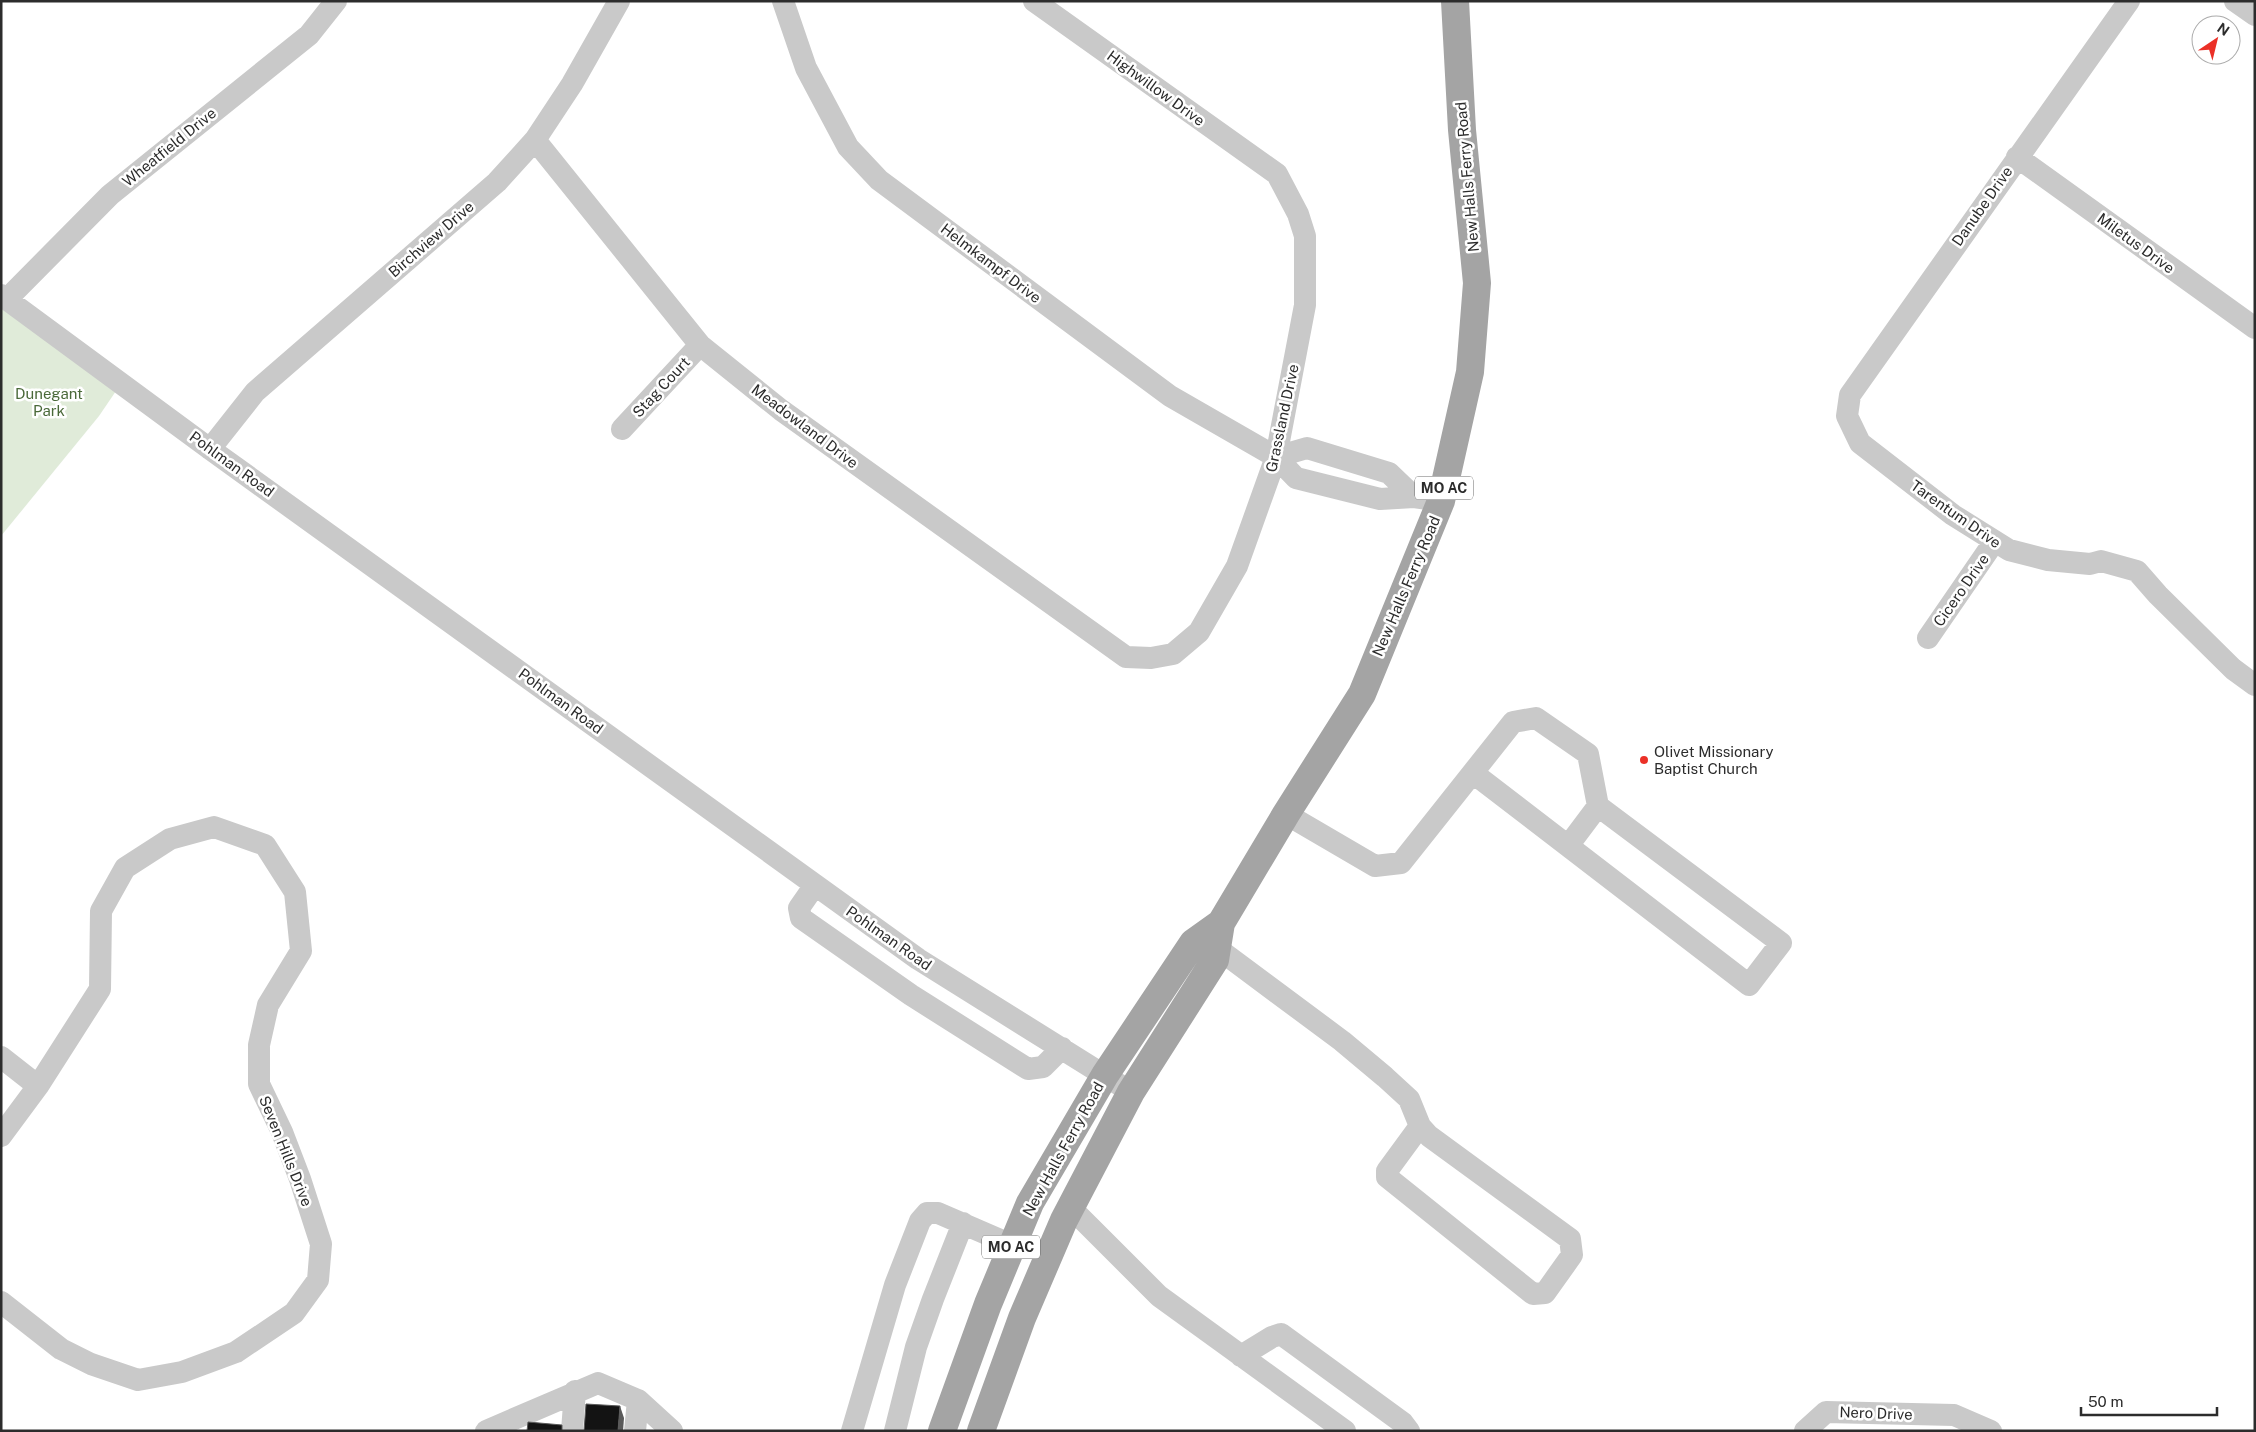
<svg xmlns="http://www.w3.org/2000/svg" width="2256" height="1432" viewBox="0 0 2256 1432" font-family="'Public Sans',sans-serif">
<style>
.green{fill:#e0ebd9}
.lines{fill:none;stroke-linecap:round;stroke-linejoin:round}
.minor{stroke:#c9c9c9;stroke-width:22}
.major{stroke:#a4a4a4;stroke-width:28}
.shaded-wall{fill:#5a5a5a}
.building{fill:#131313;stroke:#5a5a5a}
.poi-dot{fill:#eb3027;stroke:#fff;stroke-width:2}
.labels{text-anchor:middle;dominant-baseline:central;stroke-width:5;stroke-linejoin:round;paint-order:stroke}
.shield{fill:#fff;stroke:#6b6b6b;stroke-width:1}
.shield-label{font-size:14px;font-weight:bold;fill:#2c2c2c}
.street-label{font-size:15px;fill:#2c2c2c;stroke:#fff}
.park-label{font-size:15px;fill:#4a6939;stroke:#fff}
.poi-label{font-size:15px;fill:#2c2c2c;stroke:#fff;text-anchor:start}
</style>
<rect width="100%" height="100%" fill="#fff"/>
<!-- green -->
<path class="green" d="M1 308 116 391 99 416 1 536Z"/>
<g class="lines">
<!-- minor -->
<path class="minor" d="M783 1 806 68 848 147 879 180 1170 396 1276 457 1296 478 1380 499 1414 497 1441 501
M2129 1 1850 395 1847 416 1860 443 1953 515 2009 550 2048 560 2090 564 2101 561 2137 571 2158 595 2233 669 2255 685
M2235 1 2255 15
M535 140 700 345 781 410 1126 657 1151 658 1173 654 1199 632 1237 566 1276 457 1305 305V236L1298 214 1277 174 1034 1
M2017 157 2255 328
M1 295 210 449 918 959 1131 1092
M7 299 110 195 309 35 336 1
M622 429 700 345
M210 449 255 392 497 182 535 140 572 84 619 1
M1276 457 1307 448 1389 473 1414 497
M1928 638 1994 542
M1286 814 1375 866 1401 863 1513 722 1536 718 1588 754 1598 806 1781 943 1749 985 1473 773
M1568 846 1598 806
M815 885 799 908 801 918 911 995 1028 1069 1043 1067 1062 1048
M1217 948 1342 1041 1385 1077 1409 1099 1420 1126 1429 1136 1570 1239 1572 1255 1545 1293 1533 1294 1387 1177V1171L1420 1126
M1 1057 38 1086
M1 1136 38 1086 100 989 101 911 125 868 170 839 214 827 265 845 295 892 301 951 268 1005 259 1045V1084L282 1132 300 1179 321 1244 318 1280 294 1313 236 1352 182 1372 138 1380 91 1364 61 1349 1 1302
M1070 1207 1159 1296 1345 1431
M1241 1356 1272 1337 1281 1334 1403 1423 1409 1431
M486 1431 598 1383 638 1400 672 1431
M572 1431 575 1391
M635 1431 638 1400
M852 1431 895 1285 920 1221 927 1213H938L1012 1245
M895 1431 916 1347 933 1299 963 1223
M1805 1431 1826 1412 1954 1415 1991 1431"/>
<!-- major -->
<path class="major" d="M942 1431 988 1304 1030 1203 1105 1075 1193 943 1221 923
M981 1431 1022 1318 1064 1220 1131 1092 1215 960 1221 923 1286 814 1362 694 1441 501 1470 372 1477 283 1462 130 1455 1"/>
</g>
<!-- shaded-wall -->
<path class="shaded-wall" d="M620 1406 624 1418 623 1431H618Z"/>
<!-- building -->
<path class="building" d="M586 1404 620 1406 618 1431H584Z
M528 1422 562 1425V1431H527Z"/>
<!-- markers -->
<circle class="poi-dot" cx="1644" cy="760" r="5"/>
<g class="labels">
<!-- shield labels -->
<g class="shield">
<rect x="1415" y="476.5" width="58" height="23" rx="4"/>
<rect x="982" y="1235.5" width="58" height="23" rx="4"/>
</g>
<g class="shield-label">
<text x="1444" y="488">MO AC</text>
<text x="1011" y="1247">MO AC</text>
</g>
<!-- street labels -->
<g class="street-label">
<text transform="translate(1156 88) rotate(36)">Highwillow Drive</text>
<text transform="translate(169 147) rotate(-39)">Wheatfield Drive</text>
<text transform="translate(1467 177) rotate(-95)">New Halls Ferry Road</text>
<text transform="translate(1982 206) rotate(-55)">Danube Drive</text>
<text transform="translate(431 239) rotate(-41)">Birchview Drive</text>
<text transform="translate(2136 243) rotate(36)">Miletus Drive</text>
<text transform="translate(991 263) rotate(37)">Helmkampf Drive</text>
<text transform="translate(661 387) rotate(-47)">Stag Court</text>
<text transform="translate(1282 418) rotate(-78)">Grassland Drive</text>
<text transform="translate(805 426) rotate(37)">Meadowland Drive</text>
<text transform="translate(232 464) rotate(36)">Pohlman Road</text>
<text transform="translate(1956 514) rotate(35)">Tarentum Drive</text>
<text transform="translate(1406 586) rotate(-67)">New Halls Ferry Road</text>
<text transform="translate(1961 590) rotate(-55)">Cicero Drive</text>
<text transform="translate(561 701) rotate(36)">Pohlman Road</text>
<text transform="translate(889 938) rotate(35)">Pohlman Road</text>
<text transform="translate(1063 1149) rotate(-61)">New Halls Ferry Road</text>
<text transform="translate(286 1151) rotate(68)">Seven Hills Drive</text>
<text transform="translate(1876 1413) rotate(2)">Nero Drive</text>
</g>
<!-- park labels -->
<g class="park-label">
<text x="49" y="393">Dunegant<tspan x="49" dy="17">Park</tspan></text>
</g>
<!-- poi labels -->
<g class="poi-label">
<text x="1654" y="751">Olivet Missionary<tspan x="1654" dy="17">Baptist Church</tspan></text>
</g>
</g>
<!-- border -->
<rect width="2256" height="1432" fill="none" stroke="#2c2c2c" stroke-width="5"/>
<!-- north arrow -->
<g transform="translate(2216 40) rotate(35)"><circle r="24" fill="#ffffff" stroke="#ababab"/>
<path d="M0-4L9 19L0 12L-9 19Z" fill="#eb3027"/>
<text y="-8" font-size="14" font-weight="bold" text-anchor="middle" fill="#2c2c2c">N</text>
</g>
<!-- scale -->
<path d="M2081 1407v8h136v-8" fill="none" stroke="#2c2c2c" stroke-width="2.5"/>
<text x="2088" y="1407" font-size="15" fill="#2c2c2c" stroke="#ffffff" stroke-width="4" paint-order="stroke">50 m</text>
</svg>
